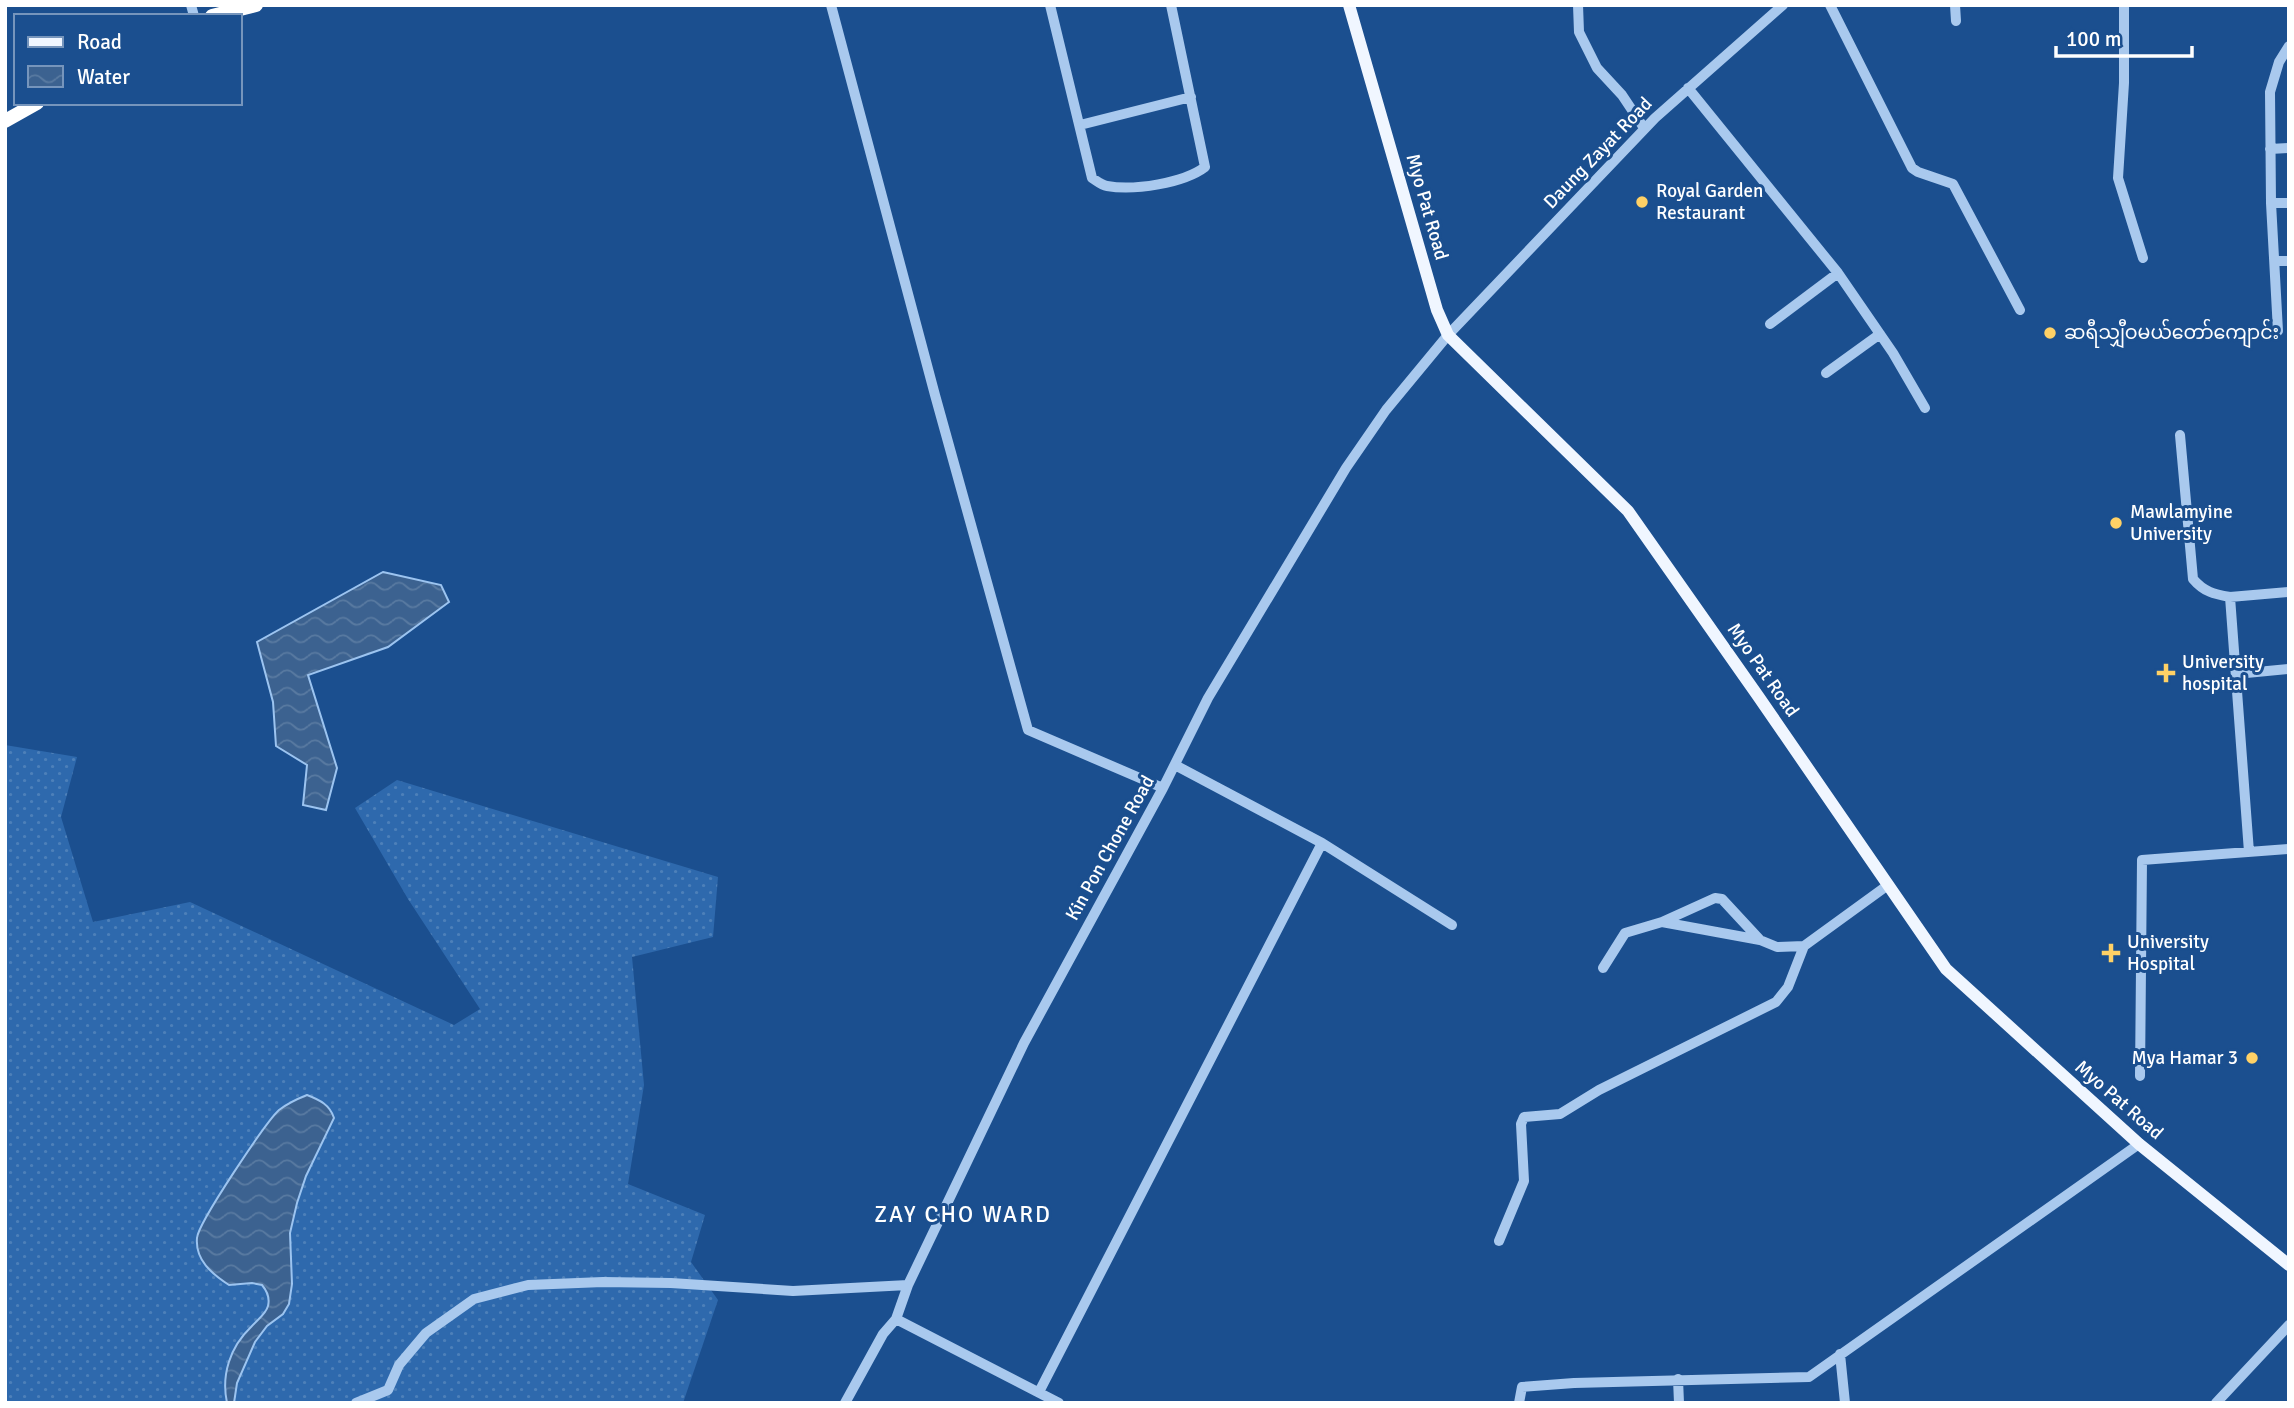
<svg xmlns="http://www.w3.org/2000/svg" width="2294" height="1408" viewBox="0 0 2294 1408" font-family="Signika,'Noto Sans Myanmar',sans-serif">
<style>
.grass{fill:url(#grass-dots)}
.water{fill:url(#water-waves);stroke:#9cc4f0;stroke-width:2}
.lines{fill:none;stroke-linecap:round;stroke-linejoin:round}
.minor{stroke:#a9c9ee;stroke-width:10}
.major{stroke:#f0f6ff;stroke-width:12}
.highway{stroke:#fff;stroke-width:14}
.poi-dot{fill:#ffd166;stroke:#1b4f8f;stroke-width:2.5}
.labels{text-anchor:middle;dominant-baseline:central;stroke-width:6;stroke-linejoin:round;paint-order:stroke}
.street-label{font-size:19px;fill:#fff;stroke:#1b4f8f}
.poi-label{font-size:19px;fill:#fff;stroke:#1b4f8f;text-anchor:start}
.quarter-label{font-size:23px;letter-spacing:2px;fill:#fff;stroke:#1b4f8f}
</style>
<defs>
<pattern id="grass-dots" width="8" height="8" patternUnits="userSpaceOnUse" patternTransform="scale(1.75)"><rect width="8" height="8" fill="#2e69ad"/><path d="M2 2h.1M6 6h.1" fill="none" stroke="#4d80b9" stroke-width="1.8" stroke-linecap="round"/></pattern>
<pattern id="water-waves" width="16" height="10" patternUnits="userSpaceOnUse" patternTransform="scale(1.75)"><rect width="16" height="10" fill="#3c6290"/><path d="M0 5q4-4 8 0t8 0" fill="none" stroke="#597aa1"/></pattern>
</defs>
<rect width="100%" height="100%" fill="#1b4f8f"/>
<!-- grass -->
<path class="grass" d="M5 745 77 757 61 817 93 922 190 902 454 1025 480 1009 408 899 355 808 397 780 718 877 713 937 632 957 644 1085 628 1184 705 1215 691 1262 718 1300 683 1403H5Z"/>
<!-- water -->
<path class="water" d="M383 572 441 585 449 602 388 647 308 675 337 768 326 810 303 805 307 765 276 746 273 702 257 642Z
M307 1095C320 1100 330 1105 334 1118L306 1176 297 1203 290 1233 292 1284 289 1304 283 1314 267 1326 255 1342 237 1383 234 1403H227C221 1375 230 1347 251 1327 257 1320 266 1314 268 1306 270 1298 267 1291 262 1285L252 1283 229 1285C212 1274 195 1260 197 1238 198 1223 266 1122 279 1110 288 1103 297 1099 307 1095Z"/>
<g class="lines">
<!-- minor -->
<path class="minor" d="M191 5 194 16
M831 5 935 395 1028 730 1163 788
M1050 5 1092 178C1097 181 1101 185 1107 186 1134 191 1184 183 1205 167L1171 5
M1578 5 1579 32 1597 68 1622 95 1644 128
M1830 5 1912 168 1918 172 1953 184 2020 310
M1955 5 1956 21
M2124 5V83L2118 178 2143 258
M1688 88 1838 273 1893 353 1925 408
M1080 125 1191 97
M2270 149 2289 148
M2271 203H2289
M2275 261H2289
M1770 324 1838 273
M2278 331 2271 203 2270 92 2279 62 2289 46
M1826 373 1880 334
M2180 435 2193 579C2204 592 2214 594 2230 597
M2236 674 2289 669
M1175 765 1322 843 1452 925
M2249 852 2230 597 2289 592
M1662 922 1760 940 1777 947 1804 946
M1603 968 1625 933 1662 922 1715 898 1722 899 1760 940
M2140 1076 2142 860 2289 849
M1499 1241 1524 1181 1521 1124 1524 1117 1560 1114 1599 1090 1776 1002 1788 987 1804 946 1888 885
M896 1319 1059 1403
M1840 1354 1845 1403
M1678 1379 1679 1403
M1039 1392 1322 843
M356 1403 388 1390 399 1365 426 1333 474 1299 528 1285 603 1282 671 1283 793 1291 908 1285
M845 1403 883 1334 896 1319 908 1285 1024 1043 1163 788 1208 698 1346 468 1386 410 1448 335 1655 118 1783 5
M1519 1403 1522 1387 1574 1383 1809 1377 2139 1144
M2216 1403 2289 1325"/>
<!-- major -->
<path class="major" d="M1349 5 1437 310 1448 335 1628 511 1758 696 1946 969 2139 1144 2289 1265"/>
<!-- highway -->
<path class="highway" d="M212 16 256 5
M5 121 37 103"/>
</g>
<!-- markers -->
<g class="poi-dot">
<circle cx="1642" cy="202" r="7"/>
<circle cx="2050" cy="333" r="7"/>
<circle cx="2116" cy="523" r="7"/>
<path d="M2162.5 662.5h7v7h7v7h-7v7h-7v-7h-7v-7h7z"/>
<path d="M2107.5 942.5h7v7h7v7h-7v7h-7v-7h-7v-7h7z"/>
<circle cx="2252" cy="1058" r="7"/>
</g>
<g class="labels">
<!-- street labels -->
<g class="street-label">
<text transform="translate(1598 153) rotate(-46)">Daung Zayat Road</text>
<text transform="translate(1427 207) rotate(74)">Myo Pat Road</text>
<text transform="translate(1763 670) rotate(55)">Myo Pat Road</text>
<text transform="translate(1110 848) rotate(-61)">Kin Pon Chone Road</text>
<text transform="translate(2119 1100) rotate(41)">Myo Pat Road</text>
</g>
<!-- poi labels -->
<g class="poi-label">
<text x="1656" y="191">Royal Garden<tspan x="1656" dy="22">Restaurant</tspan></text>
<text x="2064" y="333">ဆရီသျှီဝမယ်တော်ကျောင်း</text>
<text x="2130" y="512">Mawlamyine<tspan x="2130" dy="22">University</tspan></text>
<text x="2182" y="662">University<tspan x="2182" dy="22">hospital</tspan></text>
<text x="2127" y="942">University<tspan x="2127" dy="22">Hospital</tspan></text>
<text x="2238" y="1058" text-anchor="end">Mya Hamar 3</text>
</g>
<!-- quarter labels -->
<g class="quarter-label">
<text x="963" y="1214">ZAY CHO WARD</text>
</g>
</g>
<!-- border -->
<rect width="2294" height="1408" fill="none" stroke="#ffffff" stroke-width="14"/>
<!-- legend -->
<rect x="14" y="14" width="228" height="91" fill="#1b4f8f" stroke="#7695bc" stroke-width="2"/>
<rect x="28" y="37" width="35" height="10" fill="#f0f6ff" stroke="#7695bc" stroke-width="2"/>
<text x="77" y="49" font-size="21" fill="#ffffff">Road</text>
<rect x="28" y="66" width="35" height="21" fill="url(#water-waves)" stroke="#7695bc" stroke-width="2"/>
<text x="77" y="84" font-size="21" fill="#ffffff">Water</text>
<!-- scale -->
<path d="M2056 46v10h136v-10" fill="none" stroke="#ffffff" stroke-width="3.5"/>
<text x="2066" y="46" font-size="21" fill="#ffffff" stroke="#1b4f8f" stroke-width="5" paint-order="stroke">100 m</text>
</svg>
